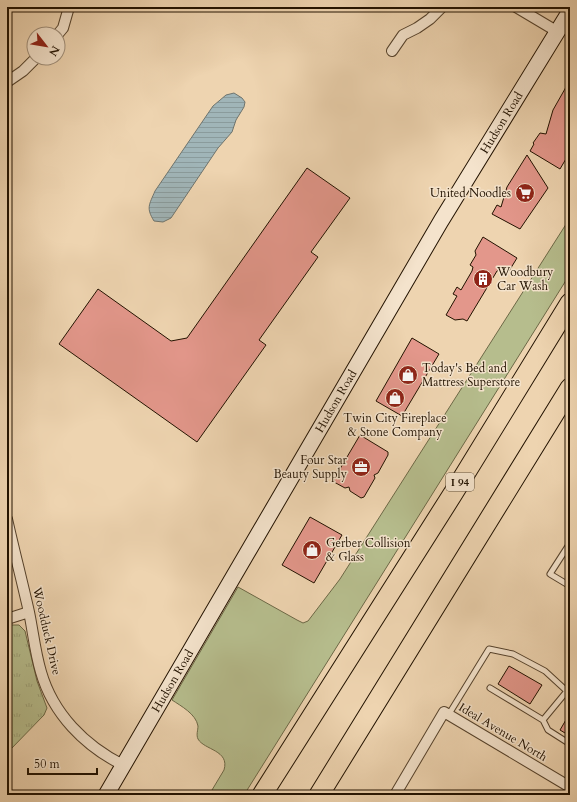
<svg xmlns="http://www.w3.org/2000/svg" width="577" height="802" viewBox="0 0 577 802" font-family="Cardo,serif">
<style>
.grass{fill:#b6bd8d;stroke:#6c6846}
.park{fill:url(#park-tufts);stroke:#6c6846}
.water{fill:url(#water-rules);stroke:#6e746e}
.building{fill:#e3978b;stroke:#221200}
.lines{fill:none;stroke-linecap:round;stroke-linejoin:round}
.lane-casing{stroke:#55422c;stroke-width:7}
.street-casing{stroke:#55422c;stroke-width:12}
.secondary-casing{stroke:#221200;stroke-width:17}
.highway-casing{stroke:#221200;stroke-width:21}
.lane{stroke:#f4e3cc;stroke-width:5}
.street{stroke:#f4e3cc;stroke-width:10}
.secondary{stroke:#f4e3cc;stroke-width:15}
.highway{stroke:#eed4b0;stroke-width:19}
.labels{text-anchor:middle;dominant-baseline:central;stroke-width:3;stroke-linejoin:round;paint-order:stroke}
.shield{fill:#f4e3cc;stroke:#61513d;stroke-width:1}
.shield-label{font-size:11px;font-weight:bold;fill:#221200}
.street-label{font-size:12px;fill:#221200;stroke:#f4e3cc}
.poi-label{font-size:12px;fill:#221200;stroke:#f4e3cc;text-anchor:start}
</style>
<defs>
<pattern id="park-tufts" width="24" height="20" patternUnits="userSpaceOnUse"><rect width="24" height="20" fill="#b6bd8d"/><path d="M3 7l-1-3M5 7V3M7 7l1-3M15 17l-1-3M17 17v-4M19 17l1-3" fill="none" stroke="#9ca178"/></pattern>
<pattern id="water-rules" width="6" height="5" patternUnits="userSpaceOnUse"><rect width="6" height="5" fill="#a0b5b8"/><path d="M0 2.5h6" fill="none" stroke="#8a9b9c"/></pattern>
</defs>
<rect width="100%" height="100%" fill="#eed4b0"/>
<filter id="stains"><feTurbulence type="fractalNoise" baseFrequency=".005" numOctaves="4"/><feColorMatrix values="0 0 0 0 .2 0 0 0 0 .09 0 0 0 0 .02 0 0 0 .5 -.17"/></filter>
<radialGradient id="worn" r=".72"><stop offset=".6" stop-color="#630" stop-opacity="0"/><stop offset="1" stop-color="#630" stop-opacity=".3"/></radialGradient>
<!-- grass -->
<path class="grass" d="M570 218V274L244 795H209L224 770C230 750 204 750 198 739 196 735 198 730 198 726 196 714 181 706 172 700L238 587 297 620 303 623 308 621 340 579Z"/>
<!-- park -->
<path class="park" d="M12 625H19L25 631 37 681 47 708 44 715 10 750H7V626Z"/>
<!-- water -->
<path class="water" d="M234 93 242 98 245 102 244 107 236 120 232 132 218 148 171 218 163 222 154 221C146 208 149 205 155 191L213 106 226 95Z"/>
<!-- building -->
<path class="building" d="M570 80V152L560 169 530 151 534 144 533 143 540 133 546 134 553 110Z
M527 155 548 188 520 229 492 214 497 205 501 207 507 187Z
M307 168 350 198 311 252 318 257 259 340 266 345 197 442 59 344 98 289 171 341 187 338Z
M483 237 517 258 509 271 503 267 497 271 467 321 463 319 455 320 446 315 457 296 453 294 457 287 461 290 472 271 473 267 470 265 476 255 475 251Z
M412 338 439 354 402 416 376 401Z
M360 435 388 452V455L378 473 374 475 375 478 364 497 361 498 350 491 349 487 345 488 334 482V479Z
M310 517 342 535 314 583 282 565Z
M509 666 542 685 530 704 498 684Z
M570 713V736L560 730Z"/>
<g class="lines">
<!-- lane casing -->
<g class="lane-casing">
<path id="lane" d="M570 543 550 574 570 586
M490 688 543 720 567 691
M449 714 489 649 513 654 545 671 570 694
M543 720 548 730 570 744"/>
</g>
<!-- street casing -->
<g class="street-casing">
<path id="street" d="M516 7 558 32
M58 34 63 28 69 7
M392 51 403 35 417 28 430 19 442 7
M7 82 23 71 36 58
M7 519C14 550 22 581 29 612 33 631 35 652 41 672 53 714 85 746 123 765
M7 619 29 612
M395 795 444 712 570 787"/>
</g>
<!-- secondary casing -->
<g class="secondary-casing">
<g id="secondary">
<path id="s1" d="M106 795 441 221 570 11"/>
</g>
</g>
<!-- highway casing -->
<g class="highway-casing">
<path id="highway" d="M262 795 454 492 570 303
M319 795 570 388"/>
</g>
<!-- lane -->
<use href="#lane" class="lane"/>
<!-- street -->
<use href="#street" class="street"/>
<!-- secondary -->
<use href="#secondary" class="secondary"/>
<!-- highway -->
<use href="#highway" class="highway"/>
</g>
<!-- icons -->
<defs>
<g id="supermarket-disc" transform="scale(1)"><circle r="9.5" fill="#8f2418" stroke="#f4e3cc"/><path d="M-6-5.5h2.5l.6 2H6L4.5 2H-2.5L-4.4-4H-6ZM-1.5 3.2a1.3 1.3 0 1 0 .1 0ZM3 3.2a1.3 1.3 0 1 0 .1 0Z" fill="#fff"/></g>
<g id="building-disc" transform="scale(1)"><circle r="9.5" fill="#8f2418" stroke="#f4e3cc"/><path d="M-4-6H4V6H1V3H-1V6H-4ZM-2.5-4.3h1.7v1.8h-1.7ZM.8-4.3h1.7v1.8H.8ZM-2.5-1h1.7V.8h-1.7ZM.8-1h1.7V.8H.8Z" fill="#fff"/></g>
<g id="shop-disc" transform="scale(1)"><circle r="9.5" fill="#8f2418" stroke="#f4e3cc"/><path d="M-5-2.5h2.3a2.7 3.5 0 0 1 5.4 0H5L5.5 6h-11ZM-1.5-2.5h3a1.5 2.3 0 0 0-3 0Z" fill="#fff"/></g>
<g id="office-disc" transform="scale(1)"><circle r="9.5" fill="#8f2418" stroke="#f4e3cc"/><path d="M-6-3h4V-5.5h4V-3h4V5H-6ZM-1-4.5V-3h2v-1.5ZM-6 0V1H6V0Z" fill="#fff"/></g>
</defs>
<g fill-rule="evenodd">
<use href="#supermarket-disc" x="525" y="193"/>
<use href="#building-disc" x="483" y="279"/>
<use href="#shop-disc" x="408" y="375"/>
<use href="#shop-disc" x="395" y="398"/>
<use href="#office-disc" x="361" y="467"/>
<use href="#shop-disc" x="312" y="550"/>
</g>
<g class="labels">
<!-- shield labels -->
<rect class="shield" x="446" y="473" width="28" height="18" rx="3"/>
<g class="shield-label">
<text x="460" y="482">I 94</text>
</g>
<!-- street labels -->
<g class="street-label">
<text stroke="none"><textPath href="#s1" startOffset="780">Hudson Road</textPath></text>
<text stroke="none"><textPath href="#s1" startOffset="456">Hudson Road</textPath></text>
<text transform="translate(47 631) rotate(77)">Woodduck Drive</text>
<text stroke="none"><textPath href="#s1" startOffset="132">Hudson Road</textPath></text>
<text transform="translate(503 732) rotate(31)">Ideal Avenue North</text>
</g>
<!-- poi labels -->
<g class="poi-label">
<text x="511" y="193" text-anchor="end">United Noodles</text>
<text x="497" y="272">Woodbury<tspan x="497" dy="14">Car Wash</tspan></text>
<text x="422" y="368">Today's Bed and<tspan x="422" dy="14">Mattress Superstore</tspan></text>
<text x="395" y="418" text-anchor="middle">Twin City Fireplace<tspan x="395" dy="14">&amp; Stone Company</tspan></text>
<text x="347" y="460" text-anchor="end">Four Star<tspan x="347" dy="14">Beauty Supply</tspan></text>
<text x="326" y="543">Gerber Collision<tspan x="326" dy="14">&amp; Glass</tspan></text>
</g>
</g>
<!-- margin -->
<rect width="577" height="802" fill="none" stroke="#eed4b0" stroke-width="24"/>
<rect x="8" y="8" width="561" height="786" fill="none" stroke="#221200" stroke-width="2"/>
<rect x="12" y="12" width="553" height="778" fill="none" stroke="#221200"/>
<!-- north arrow -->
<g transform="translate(46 46) rotate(121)"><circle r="19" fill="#f4e3cc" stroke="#a08f7a"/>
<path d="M0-3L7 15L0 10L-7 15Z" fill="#8f2418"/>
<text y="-6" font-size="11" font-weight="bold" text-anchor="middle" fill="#221200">N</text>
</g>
<!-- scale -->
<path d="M28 768v6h69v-6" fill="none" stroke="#221200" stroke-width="2"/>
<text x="34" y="768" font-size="12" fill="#221200" stroke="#f4e3cc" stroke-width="3" paint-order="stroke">50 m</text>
<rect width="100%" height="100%" filter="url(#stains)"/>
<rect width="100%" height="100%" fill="url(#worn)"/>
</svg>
